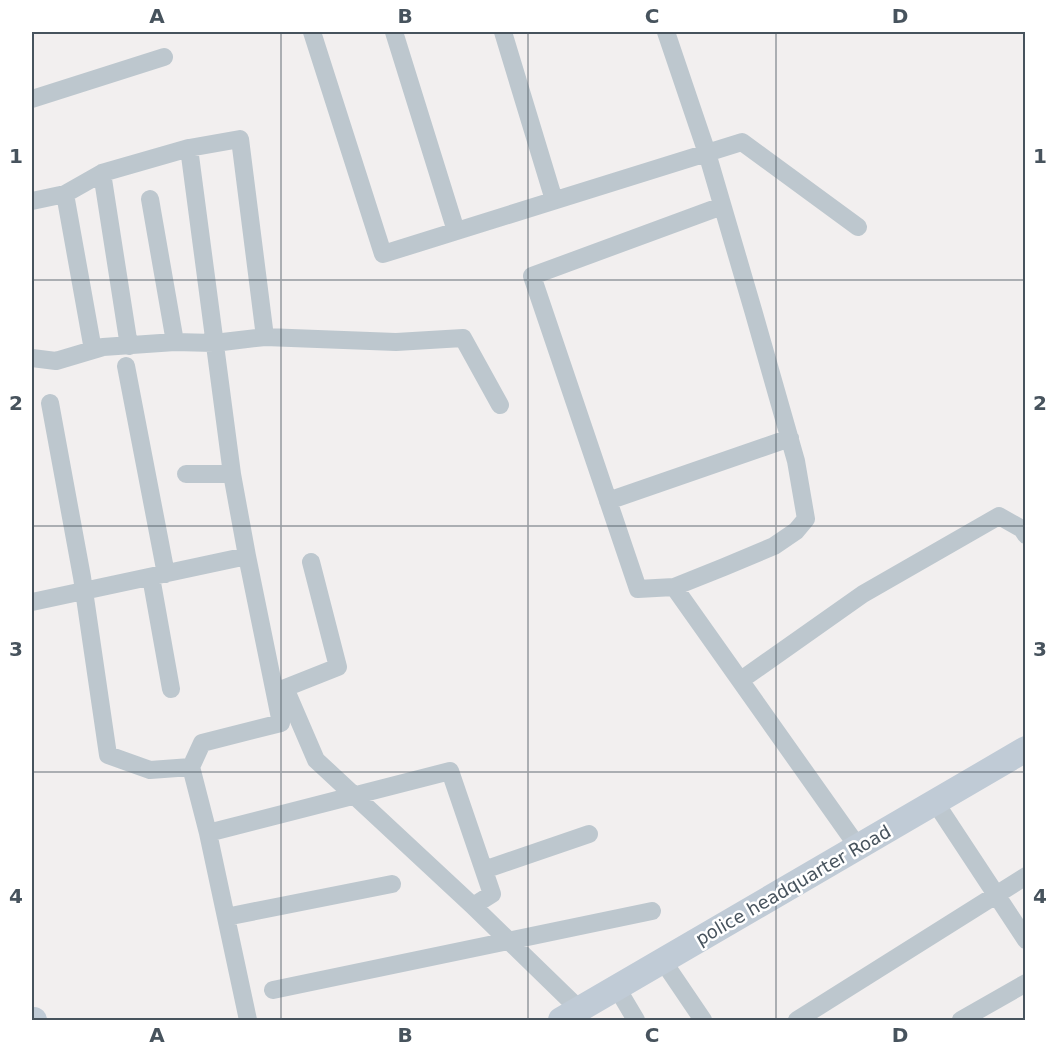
<svg xmlns="http://www.w3.org/2000/svg" width="1057" height="1052" viewBox="0 0 1057 1052" font-family="'DejaVu Sans',sans-serif">
<style>
.lines{fill:none;stroke-linecap:round;stroke-linejoin:round}
.street{stroke:#bdc7ce;stroke-width:18}
.secondary{stroke:#c0cbd6;stroke-width:26}
.grid{fill:none;stroke:#47535d;stroke-width:1.5;stroke-opacity:0.55}
.labels{text-anchor:middle;dominant-baseline:central;stroke-width:5;stroke-linejoin:round;paint-order:stroke}
.street-label{font-size:18px;fill:#47535d;stroke:#fff}
.neatline{fill:none;stroke:#47535d;stroke-width:2}
.grid-label{font-size:20px;text-anchor:middle;font-weight:bold;fill:#47535d}
</style>
<rect width="100%" height="100%" fill="#f2efef"/>
<g class="lines">
<!-- street -->
<path class="street" d="M312 32 383 254 742 142 858 227
M394 32 456 231
M503 32 554 200
M666 32 707 153 753 310 796 461 806 519 796 531 774 546 724 567 674 587 638 589 532 276 722 206
M32 99 164 57
M189 148 232 474
M102 173 129 346
M65 194 93 350
M150 199 175 342
M32 201 65 194 102 173 189 148 240 139 265 337
M32 358 56 361 103 347 175 342 214 343 265 337 396 342 463 338 500 405
M126 366 166 574
M50 403 82 577 108 755 150 770 191 767 208 833 248 1020
M186 474H232L247 556
M608 501 790 438
M311 562 338 667 285 688 316 760 473 906 580 1010
M151 577 171 689
M674 587 858 847
M32 602 247 556 281 723 202 743 191 767
M741 680 863 594 999 516 1022 529 1026 535
M935 802 1026 940
M208 833 450 771 492 894 473 906
M484 870 589 834
M226 917 392 884
M663 961 703 1020
M617 988 636 1020
M273 990 652 911
M797 1020 1026 876
M961 1020 1026 983"/>
<!-- secondary -->
<path class="secondary" d="M32 1020H34
M561 1020 1026 749"/>
</g>
<!-- grid -->
<path class="grid" d="M281 32V1020M528 32V1020M776 32V1020M32 280H1026M32 526H1026M32 772H1026"/>
<g class="labels">
<!-- street labels -->
<g class="street-label">
<text transform="translate(793 885) rotate(-30)">police headquarter Road</text>
</g>
</g>
<!-- border -->
<rect width="1057" height="1052" fill="none" stroke="#ffffff" stroke-width="66"/>
<rect x="33" y="33" width="991" height="986" class="neatline"/>
<g class="grid-label">
<text x="157" y="23">A</text>
<text x="405" y="23">B</text>
<text x="652" y="23">C</text>
<text x="900" y="23">D</text>
<text x="16" y="163">1</text>
<text x="1040" y="163">1</text>
<text x="16" y="410">2</text>
<text x="1040" y="410">2</text>
<text x="16" y="656">3</text>
<text x="1040" y="656">3</text>
<text x="16" y="903">4</text>
<text x="1040" y="903">4</text>
<text x="157" y="1042">A</text>
<text x="405" y="1042">B</text>
<text x="652" y="1042">C</text>
<text x="900" y="1042">D</text>
</g>
</svg>
